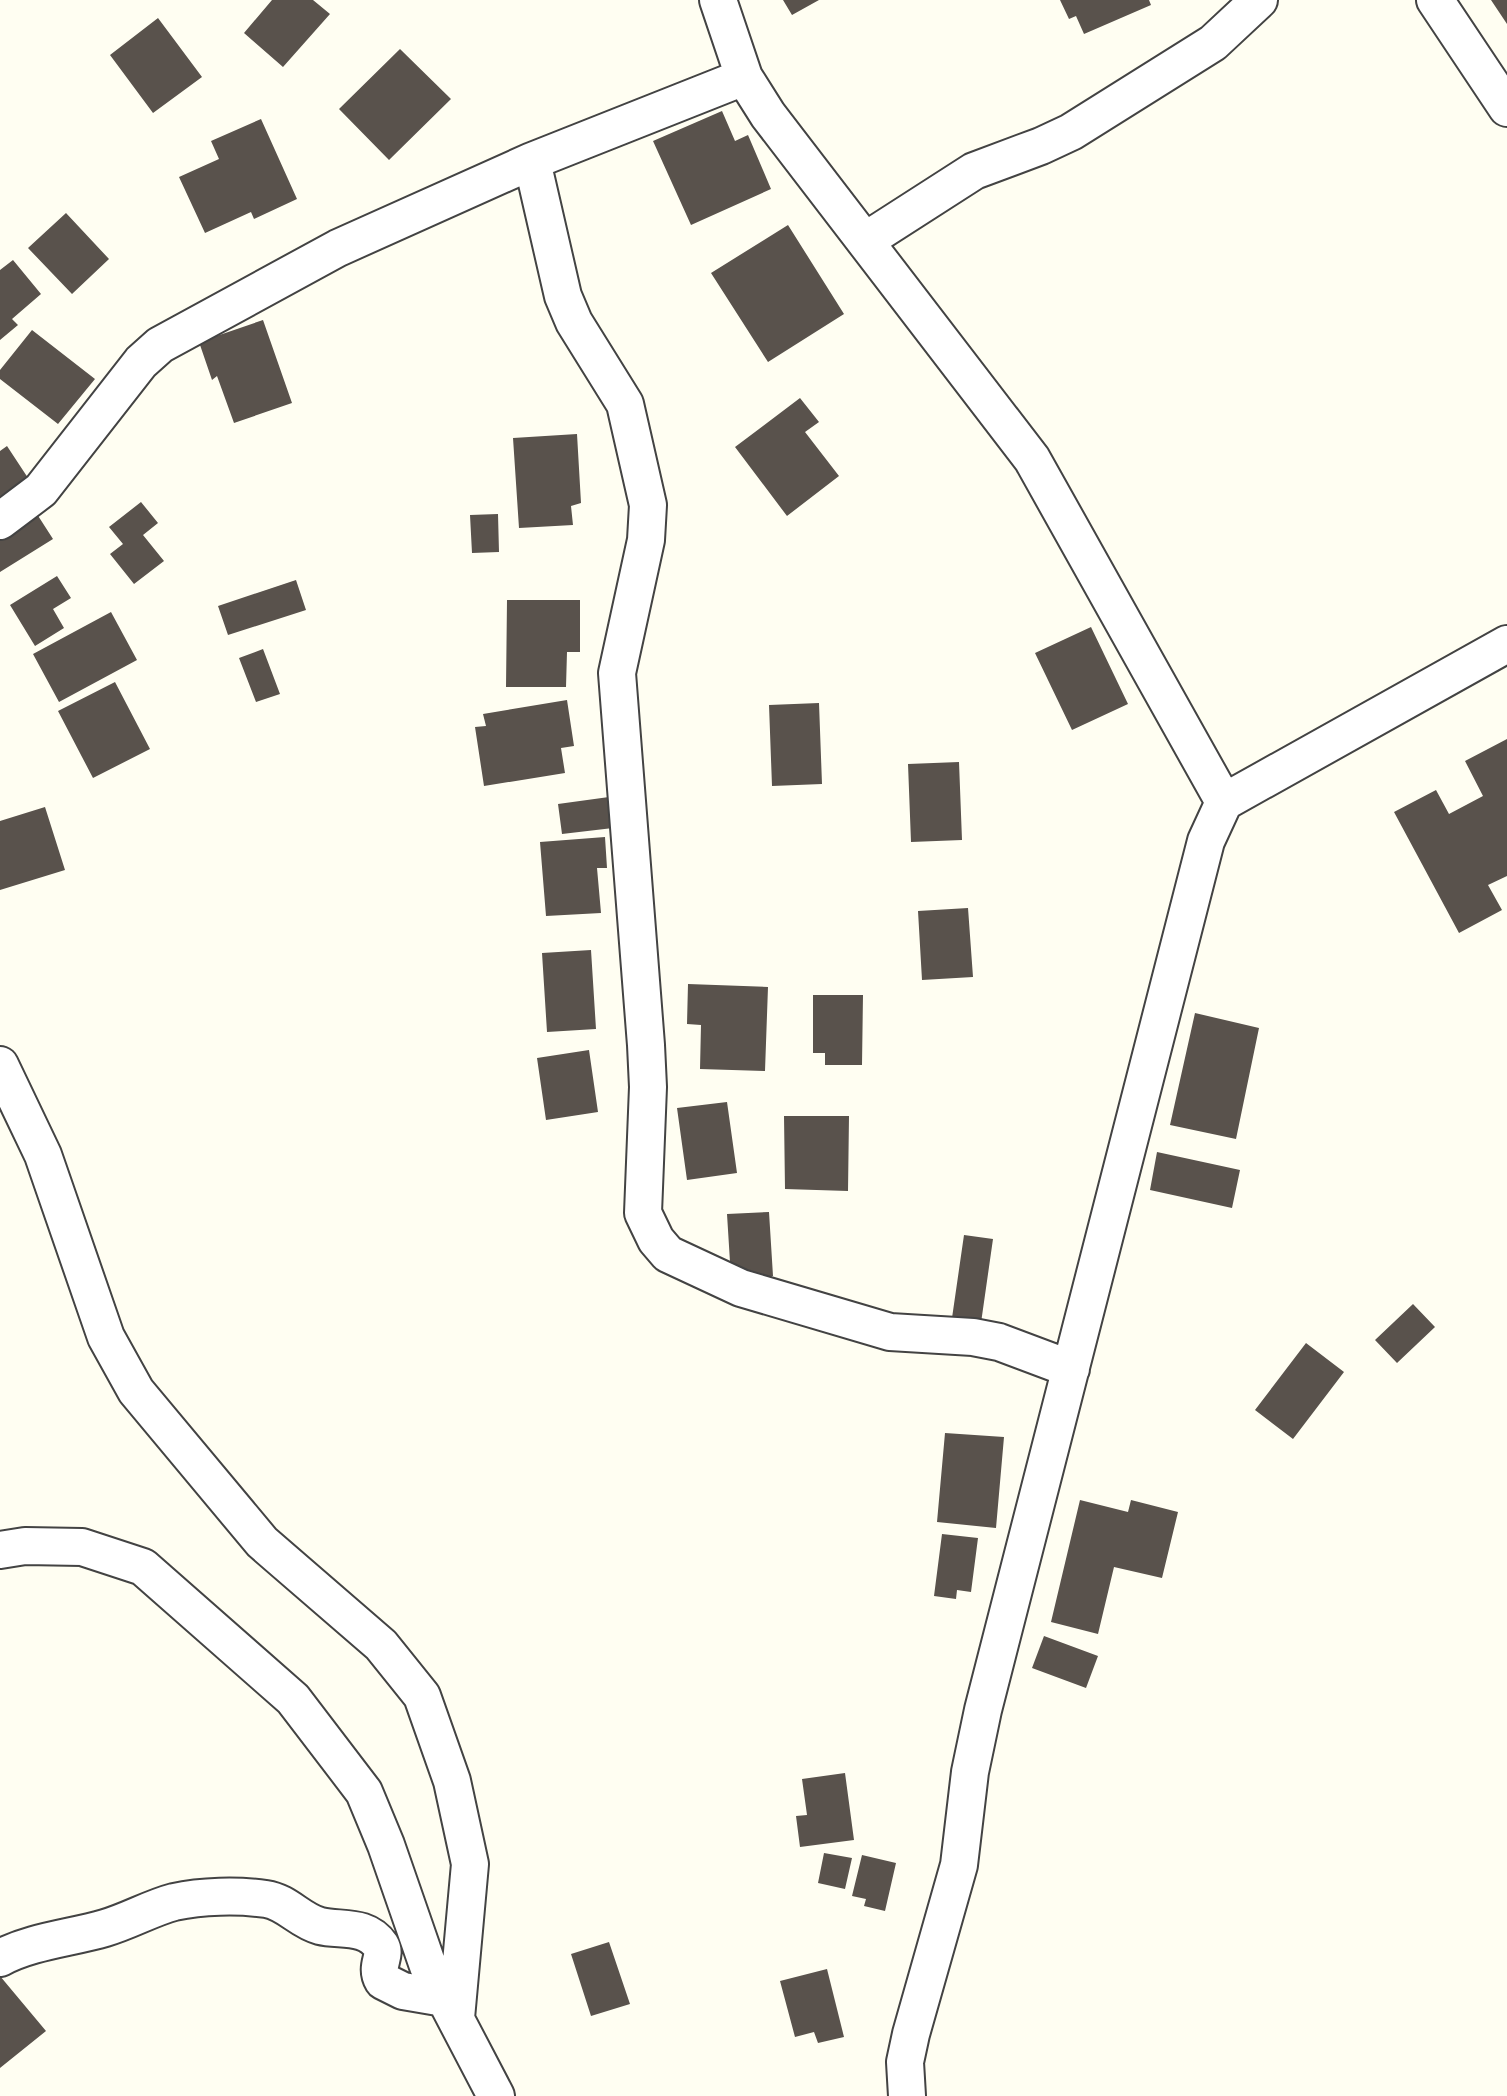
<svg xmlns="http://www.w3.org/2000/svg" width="1507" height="2096" viewBox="0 0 1507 2096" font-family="Georgia,serif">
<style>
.building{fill:#59524c}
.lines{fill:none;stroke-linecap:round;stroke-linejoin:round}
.minor-casing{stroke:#434343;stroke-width:40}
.minor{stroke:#fff;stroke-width:36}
</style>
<rect width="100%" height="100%" fill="#fffef2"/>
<!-- building -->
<path class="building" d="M272 0H313L330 14 283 67 244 33Z
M783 0H819L792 15Z
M1060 0H1149L1151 5 1084 34 1076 16 1069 19Z
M1491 0H1507V24Z
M158 18 202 77 153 113 110 55Z
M400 49 451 99 389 160 339 109Z
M722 111 735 141 748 135 771 189 691 225 653 141Z
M261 119 297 199 254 219 251 212 205 233 179 177 219 159 211 141Z
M66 213 109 259 72 294 28 248Z
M788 225 844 314 768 362 711 273Z
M13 260 41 294 12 319 18 325 0 340V270Z
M263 320 292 403 234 423 217 376 212 380 199 342Z
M32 330 95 379 58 424 0 379V370Z
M800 398 819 422 805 432 839 476 787 516 735 447Z
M577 434 581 503 571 506 573 525 519 528 513 438Z
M7 446 30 481 0 500V451Z
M141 502 158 523 143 535 164 561 134 584 110 554 123 544 109 527Z
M35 511 53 539 0 572V532Z
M498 514 499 552 472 553 470 515Z
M57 576 71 598 53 609 64 628 35 646 10 605Z
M296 580 306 610 228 635 218 606Z
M507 600H580V652H567L566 687H506Z
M111 612 137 660 59 702 33 654Z
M1091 627 1128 704 1072 730 1035 653Z
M263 649 280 694 256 702 239 658Z
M115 682 150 749 93 778 58 711Z
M567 700 574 746 561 748 565 773 484 786 475 727 486 726 483 714Z
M819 703 822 784 772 786 769 705Z
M1507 739V876L1488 885 1502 910 1459 933 1394 812 1436 790 1449 814 1483 796 1465 761Z
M959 762 962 840 911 842 908 764Z
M609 797 613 828 562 834 558 804Z
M45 807 65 870 0 890V821Z
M605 837 607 868H597L601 913 546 916 540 842Z
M968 908 973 977 922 980 918 911Z
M591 950 596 1029 547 1032 542 953Z
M688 984 768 987 765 1071 700 1069 701 1025 687 1024Z
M813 995H863L862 1065H825V1053H813Z
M1195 1013 1259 1028 1236 1139 1170 1125Z
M589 1050 598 1112 546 1120 537 1058Z
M727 1102 737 1173 687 1180 677 1108Z
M784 1116H849L848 1191 785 1189Z
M1157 1152 1240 1170 1232 1208 1150 1190Z
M769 1212 773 1276 731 1278 727 1214Z
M964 1235 993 1239 980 1330 951 1325Z
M1413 1304 1435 1327 1397 1363 1375 1340Z
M1306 1343 1344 1372 1293 1439 1255 1410Z
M945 1433 1004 1437 996 1528 937 1522Z
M1080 1500 1128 1512 1131 1500 1178 1512 1162 1578 1114 1567 1098 1634 1051 1622Z
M942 1534 978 1538 971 1592 957 1590 956 1599 934 1596Z
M1044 1636 1098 1656 1086 1688 1032 1668Z
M845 1773 854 1840 800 1847 796 1816 807 1815 802 1779Z
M824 1853 852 1858 845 1889 818 1883Z
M862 1855 896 1863 885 1911 864 1906 866 1899 852 1896Z
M609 1942 630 2004 591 2016 571 1954Z
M827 1969 844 2037 818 2043 814 2032 795 2037 780 1981Z
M0 1976 46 2031 0 2068Z"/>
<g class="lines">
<!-- minor casing -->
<g class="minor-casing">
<path id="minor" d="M718 0 744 77 768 115 1032 459 1224 802
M1435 0 1507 108
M532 161 563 296 574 322 625 404 648 505 646 540 617 673 646 1045 648 1087 643 1213 656 1240 668 1254 741 1288 890 1332 973 1337 999 1342 1071 1369
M865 241 974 171 1041 146 1071 132 1213 43 1259 0
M0 521 41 490 141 362 160 345 338 248 532 161 744 77
M0 1065 43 1155 106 1337 136 1391 262 1542 381 1645 422 1696 452 1781 470 1864 456 2018
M0 1550 25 1546 82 1547 143 1567 293 1699 364 1792 386 1845 428 1966 496 2096
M0 1958C32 1941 71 1938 105 1928 129 1921 151 1908 174 1902 202 1896 237 1895 266 1899 287 1902 300 1921 320 1926 341 1931 366 1924 381 1946 387 1956 374 1966 383 1981L403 1991 444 1998
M907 2096 905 2062 911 2034 959 1865 970 1772 983 1710 1206 841 1224 802 1507 644"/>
</g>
<!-- minor -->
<use href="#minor" class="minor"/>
</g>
</svg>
